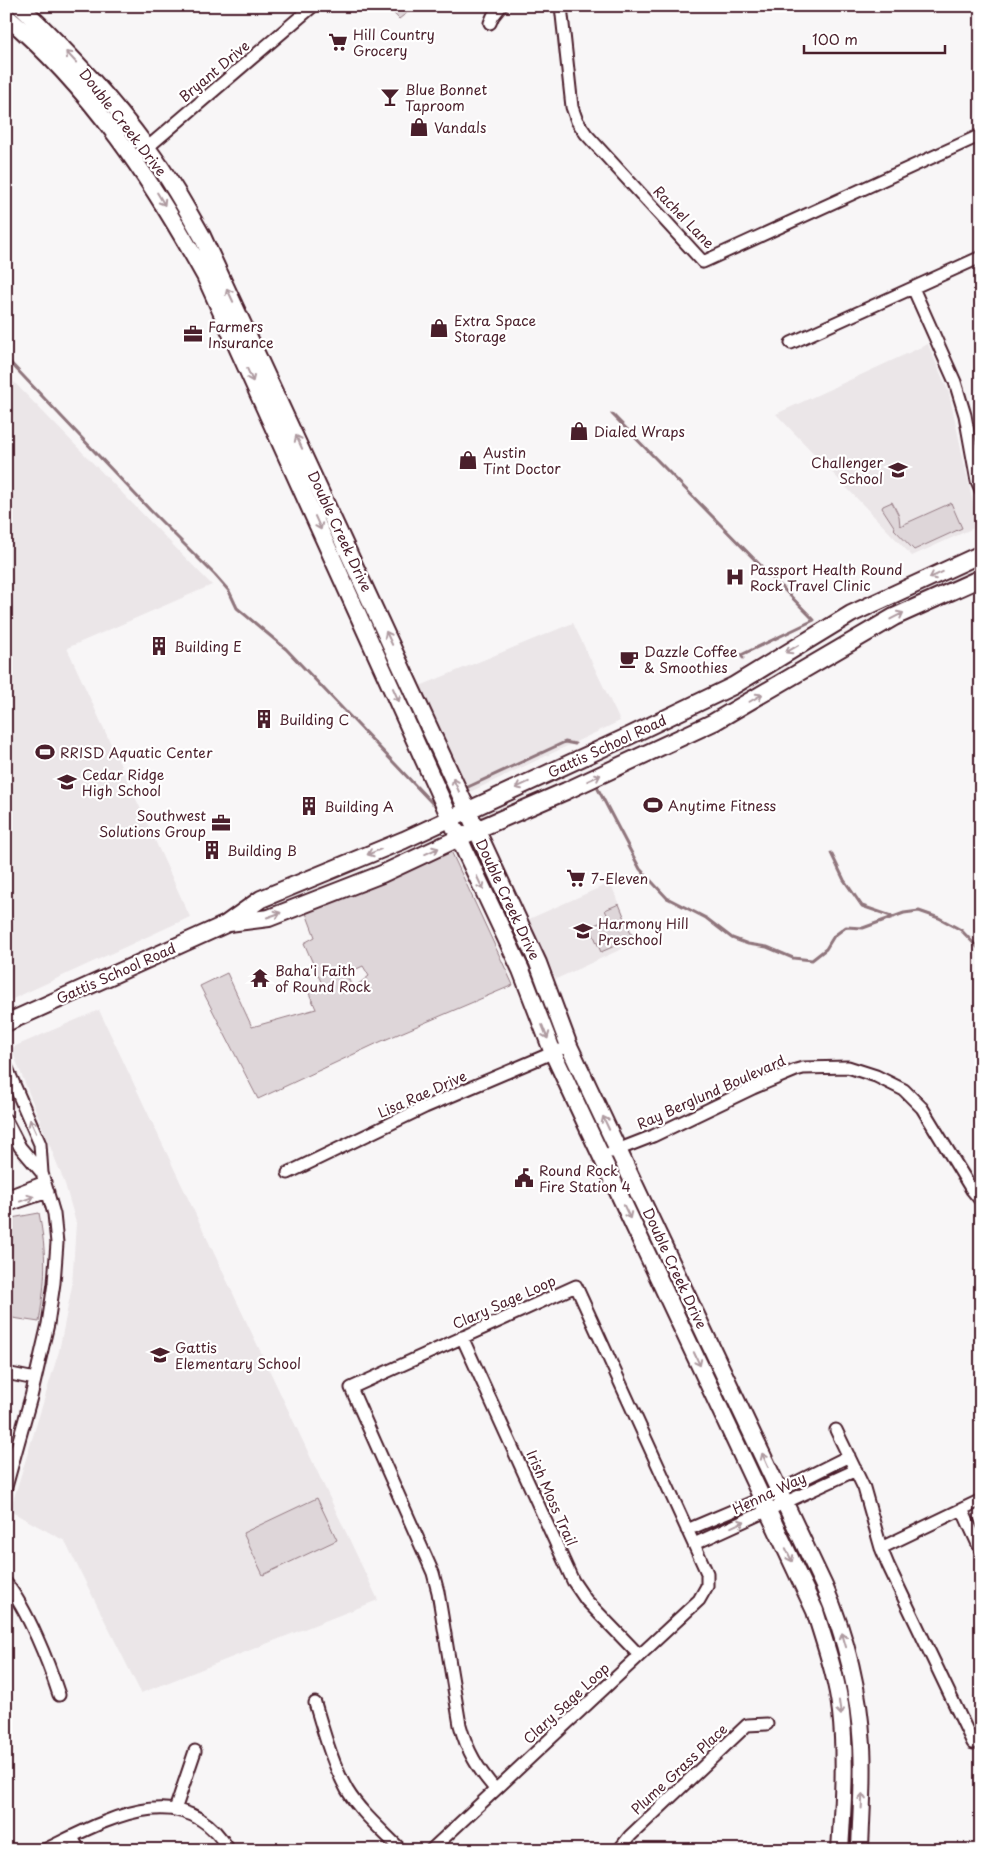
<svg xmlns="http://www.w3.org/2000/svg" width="987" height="1856" viewBox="0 0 987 1856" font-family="'Playpen Sans',sans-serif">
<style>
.built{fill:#ebe6e8}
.green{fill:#ded6d9;stroke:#947a82;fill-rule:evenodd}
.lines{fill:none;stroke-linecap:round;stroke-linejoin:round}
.stream{stroke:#8f747b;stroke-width:3}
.street-casing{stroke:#4a1f2b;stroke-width:15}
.secondary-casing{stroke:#4a1f2b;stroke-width:20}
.street{stroke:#fff;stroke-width:11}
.secondary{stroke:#fff;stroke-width:16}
.oneway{stroke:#ae9aa0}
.labels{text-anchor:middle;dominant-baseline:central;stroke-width:4.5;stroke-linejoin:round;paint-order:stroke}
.poi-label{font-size:14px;fill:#4a1f2b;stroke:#fff;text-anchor:start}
.street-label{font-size:14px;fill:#4a1f2b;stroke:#fff}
</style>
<rect width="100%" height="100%" fill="#f8f6f7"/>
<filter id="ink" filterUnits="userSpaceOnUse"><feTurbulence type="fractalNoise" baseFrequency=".02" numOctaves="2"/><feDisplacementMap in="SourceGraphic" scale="10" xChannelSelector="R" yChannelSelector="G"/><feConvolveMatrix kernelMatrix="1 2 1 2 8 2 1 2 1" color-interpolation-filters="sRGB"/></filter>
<g filter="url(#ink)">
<!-- built -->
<path class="built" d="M928 344 949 393 978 526 912 556 776 414Z
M6 374 212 585 67 648 190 917 6 1002Z
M573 623 620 721 470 792 420 686Z
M610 883 637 942 556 979 529 919Z
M99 1010 378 1600 141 1693 65 1541 10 1511 59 1351 72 1286 76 1223 65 1184 11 1048Z"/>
<!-- green -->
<path class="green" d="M387 6H416L399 19Z
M892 502 899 516 900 526 951 503 962 528 914 550 894 529 895 528 882 508 883 506Z
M451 851 513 985 382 1041 258 1099 200 986 227 973 252 1027 316 1009 308 991 322 984 304 943 315 937 306 913ZM363 966 369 976 353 988 346 974Z
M619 904 633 938 601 952 590 927 606 920 607 922 610 921 605 910Z
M39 1213C47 1255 46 1279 39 1322L6 1317V1219Z
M317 1498 337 1540 263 1575 243 1533Z
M784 1515 827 1602 855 1721V1850H851L852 1829 850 1751 783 1528Z"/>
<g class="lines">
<!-- stream -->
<path class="stream" d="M6 358 150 510 215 575 229 591 237 608 286 649 432 803
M612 414 814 620 741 655 743 658
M468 787 565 742 575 744
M598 789 640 869 667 898 706 918 732 938 748 944 767 947 793 958 812 960 826 949 834 936 846 927 863 928 904 913 919 911 939 918 961 930 981 951
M831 853 844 880 862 906 894 917"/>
<!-- street casing -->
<g class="street-casing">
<path id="street" d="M561 6 572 107 577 121 586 134 703 262 981 135
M490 23 493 16 501 6
M134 159 313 6
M913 288 955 382 965 415 977 481 981 490
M791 343 981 257
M6 1066 40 1144 42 1173 54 1214 57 1243 54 1283 48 1324 31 1397 6 1487
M6 1120 20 1147 42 1173
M612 1152 653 1136 753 1088 796 1070 803 1068 848 1067 876 1076 904 1090 922 1108 972 1190 981 1201
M288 1173 425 1107 559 1050
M6 1197 45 1182
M6 1206 48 1192
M462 1337 573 1581 586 1600 639 1655
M6 1373 35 1379
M836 1430 864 1488 881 1548 888 1565 973 1743
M962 1509 981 1551
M687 1530 779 1491 849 1456
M694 1544 856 1470
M881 1548 981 1500
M6 1583C28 1611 48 1661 59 1695
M315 1703C324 1733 332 1763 347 1790 361 1813 383 1831 401 1850
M175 1810 195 1751
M72 1837 79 1850
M44 1850C103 1822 183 1773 229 1850
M431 1850 699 1600 707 1586V1573L576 1286 351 1388 433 1573 438 1592 460 1725C467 1751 478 1769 495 1789
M619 1850 630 1836 747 1725 767 1724"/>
</g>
<!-- secondary casing -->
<g class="secondary-casing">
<path id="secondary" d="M20 6C66 50 110 97 147 148 168 176 185 206 202 236L538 963 569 1046 824 1586C846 1637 859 1690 862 1746 864 1780 861 1815 860 1850
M6 16C91 88 152 180 205 276L465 851 521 970 553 1053 573 1096 815 1611C825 1644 837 1677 841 1712 846 1757 843 1804 840 1850
M229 923 269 918 382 874 476 830 566 791 714 722 894 617 981 578
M6 1023 226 924 261 899 404 840 631 735 733 686 851 614 981 554"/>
</g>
<!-- street -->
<use href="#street" class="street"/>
<!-- secondary -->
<use href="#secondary" class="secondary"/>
</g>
<!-- one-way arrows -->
<defs><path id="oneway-shaft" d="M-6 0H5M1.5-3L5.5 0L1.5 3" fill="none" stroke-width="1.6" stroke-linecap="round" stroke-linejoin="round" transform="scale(1.25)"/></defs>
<g class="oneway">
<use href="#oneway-shaft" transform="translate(71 57) rotate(-133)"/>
<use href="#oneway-shaft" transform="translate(161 199) rotate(59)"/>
<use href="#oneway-shaft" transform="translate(230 295) rotate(-115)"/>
<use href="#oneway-shaft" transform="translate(250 375) rotate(66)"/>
<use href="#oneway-shaft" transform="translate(299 442) rotate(-115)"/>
<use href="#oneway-shaft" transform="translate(318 523) rotate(66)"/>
<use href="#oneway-shaft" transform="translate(936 575) rotate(155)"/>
<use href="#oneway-shaft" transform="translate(897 616) rotate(-27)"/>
<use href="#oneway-shaft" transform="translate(389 638) rotate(-115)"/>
<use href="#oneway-shaft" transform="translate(792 649) rotate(149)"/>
<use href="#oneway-shaft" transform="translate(396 695) rotate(66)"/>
<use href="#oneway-shaft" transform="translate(756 698) rotate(-30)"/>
<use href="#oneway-shaft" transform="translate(594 778) rotate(-25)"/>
<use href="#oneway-shaft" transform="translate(456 785) rotate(-114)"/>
<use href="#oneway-shaft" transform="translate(522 785) rotate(155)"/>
<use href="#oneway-shaft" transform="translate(432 851) rotate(-24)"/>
<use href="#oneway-shaft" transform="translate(374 852) rotate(158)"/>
<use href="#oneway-shaft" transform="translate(480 883) rotate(65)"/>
<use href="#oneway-shaft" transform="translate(274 915) rotate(-19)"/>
<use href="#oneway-shaft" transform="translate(545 1032) rotate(68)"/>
<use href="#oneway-shaft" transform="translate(606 1123) rotate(-115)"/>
<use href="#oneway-shaft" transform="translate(33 1126) rotate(-114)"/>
<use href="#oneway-shaft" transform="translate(27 1199) rotate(-20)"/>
<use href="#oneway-shaft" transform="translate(627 1212) rotate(65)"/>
<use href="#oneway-shaft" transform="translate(697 1359) rotate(65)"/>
<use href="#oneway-shaft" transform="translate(765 1460) rotate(-114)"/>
<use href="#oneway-shaft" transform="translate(738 1524) rotate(-24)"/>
<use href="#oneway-shaft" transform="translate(789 1555) rotate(65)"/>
<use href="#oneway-shaft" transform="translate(844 1640) rotate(-106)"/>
<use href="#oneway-shaft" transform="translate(840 1708) rotate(82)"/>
<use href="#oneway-shaft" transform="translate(862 1801) rotate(-87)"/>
</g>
</g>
<!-- icons -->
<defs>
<g id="supermarket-bare" transform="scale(1.5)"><path d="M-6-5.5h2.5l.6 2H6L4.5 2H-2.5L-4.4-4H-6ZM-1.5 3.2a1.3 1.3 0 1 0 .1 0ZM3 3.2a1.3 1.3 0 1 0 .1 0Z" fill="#4a1f2b" stroke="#fff" stroke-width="2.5" paint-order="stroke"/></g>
<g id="bar-bare" transform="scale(1.5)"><path d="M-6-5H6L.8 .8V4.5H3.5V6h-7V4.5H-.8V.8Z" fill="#4a1f2b" stroke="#fff" stroke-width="2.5" paint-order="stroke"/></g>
<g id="shop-bare" transform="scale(1.5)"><path d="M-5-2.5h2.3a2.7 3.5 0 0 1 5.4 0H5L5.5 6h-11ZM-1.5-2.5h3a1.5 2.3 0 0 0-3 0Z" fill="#4a1f2b" stroke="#fff" stroke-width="2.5" paint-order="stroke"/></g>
<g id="office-bare" transform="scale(1.5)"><path d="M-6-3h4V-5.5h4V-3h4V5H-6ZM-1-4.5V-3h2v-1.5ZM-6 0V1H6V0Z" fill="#4a1f2b" stroke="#fff" stroke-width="2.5" paint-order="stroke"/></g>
<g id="school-bare" transform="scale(1.5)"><path d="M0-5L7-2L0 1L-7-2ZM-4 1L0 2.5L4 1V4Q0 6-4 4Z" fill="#4a1f2b" stroke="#fff" stroke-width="2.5" paint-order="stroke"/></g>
<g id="hospital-bare" transform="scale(1.5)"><path d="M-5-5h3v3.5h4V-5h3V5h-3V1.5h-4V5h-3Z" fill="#4a1f2b" stroke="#fff" stroke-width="2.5" paint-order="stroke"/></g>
<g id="building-bare" transform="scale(1.5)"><path d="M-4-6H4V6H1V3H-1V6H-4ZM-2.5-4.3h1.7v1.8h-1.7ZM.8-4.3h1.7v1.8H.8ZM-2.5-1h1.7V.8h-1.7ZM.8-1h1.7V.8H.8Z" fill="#4a1f2b" stroke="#fff" stroke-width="2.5" paint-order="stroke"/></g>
<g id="cafe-bare" transform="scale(1.5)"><path d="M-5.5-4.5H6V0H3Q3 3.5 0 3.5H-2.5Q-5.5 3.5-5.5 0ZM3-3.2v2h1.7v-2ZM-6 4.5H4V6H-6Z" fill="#4a1f2b" stroke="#fff" stroke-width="2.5" paint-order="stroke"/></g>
<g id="stadium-bare" transform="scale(1.5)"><path d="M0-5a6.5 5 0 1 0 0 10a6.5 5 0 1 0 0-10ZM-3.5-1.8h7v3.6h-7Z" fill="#4a1f2b" stroke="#fff" stroke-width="2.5" paint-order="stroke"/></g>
<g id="temple-bare" transform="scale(1.5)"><path d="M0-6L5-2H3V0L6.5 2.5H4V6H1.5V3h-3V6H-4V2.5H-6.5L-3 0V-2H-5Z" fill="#4a1f2b" stroke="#fff" stroke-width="2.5" paint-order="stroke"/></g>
<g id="civic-bare" transform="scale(1.5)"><path d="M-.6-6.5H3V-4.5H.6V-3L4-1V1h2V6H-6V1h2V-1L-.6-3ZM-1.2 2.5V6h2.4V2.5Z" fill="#4a1f2b" stroke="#fff" stroke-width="2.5" paint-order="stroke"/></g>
</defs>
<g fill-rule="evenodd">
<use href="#supermarket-bare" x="338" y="42"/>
<use href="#bar-bare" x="390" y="97"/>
<use href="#shop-bare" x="419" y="127"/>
<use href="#shop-bare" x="439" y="328"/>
<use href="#office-bare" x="193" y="334"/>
<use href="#shop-bare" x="579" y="431"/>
<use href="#shop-bare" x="468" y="460"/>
<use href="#school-bare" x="898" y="470"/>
<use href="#hospital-bare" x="735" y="577"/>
<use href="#building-bare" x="159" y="646"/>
<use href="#cafe-bare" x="629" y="659"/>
<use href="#building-bare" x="264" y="719"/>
<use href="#stadium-bare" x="45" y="752"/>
<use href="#school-bare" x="67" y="782"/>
<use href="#stadium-bare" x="653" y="805"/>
<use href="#building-bare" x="309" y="806"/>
<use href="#office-bare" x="221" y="823"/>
<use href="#building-bare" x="212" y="850"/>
<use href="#supermarket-bare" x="576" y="878"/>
<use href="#school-bare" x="583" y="931"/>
<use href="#temple-bare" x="260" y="978"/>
<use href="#civic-bare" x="524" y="1178"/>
<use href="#school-bare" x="160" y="1355"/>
</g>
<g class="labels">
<!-- poi labels -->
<g class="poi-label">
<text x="353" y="34">Hill Country<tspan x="353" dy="16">Grocery</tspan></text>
<text x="405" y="89">Blue Bonnet<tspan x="405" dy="16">Taproom</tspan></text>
<text x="434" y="127">Vandals</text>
<text x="454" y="320">Extra Space<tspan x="454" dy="16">Storage</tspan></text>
<text x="208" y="326">Farmers<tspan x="208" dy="16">Insurance</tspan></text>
<text x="594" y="431">Dialed Wraps</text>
<text x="483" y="452">Austin<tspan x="483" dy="16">Tint Doctor</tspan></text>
<text x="883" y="462" text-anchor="end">Challenger<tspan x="883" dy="16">School</tspan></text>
<text x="750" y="569">Passport Health Round<tspan x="750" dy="16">Rock Travel Clinic</tspan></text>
<text x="174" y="646">Building E</text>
<text x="644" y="651">Dazzle Coffee<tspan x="644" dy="16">&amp; Smoothies</tspan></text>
<text x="279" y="719">Building C</text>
<text x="60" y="752">RRISD Aquatic Center</text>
<text x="82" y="774">Cedar Ridge<tspan x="82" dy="16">High School</tspan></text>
<text x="668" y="805">Anytime Fitness</text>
<text x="324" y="806">Building A</text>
<text x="206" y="815" text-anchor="end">Southwest<tspan x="206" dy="16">Solutions Group</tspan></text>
<text x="227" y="850">Building B</text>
<text x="591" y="878">7-Eleven</text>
<text x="598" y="923">Harmony Hill<tspan x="598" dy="16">Preschool</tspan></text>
<text x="275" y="970">Baha'i Faith<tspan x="275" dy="16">of Round Rock</tspan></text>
<text x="539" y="1170">Round Rock<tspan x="539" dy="16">Fire Station 4</tspan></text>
<text x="175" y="1347">Gattis<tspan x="175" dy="16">Elementary School</tspan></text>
</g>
<!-- street labels -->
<g class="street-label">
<text transform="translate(214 71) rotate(-40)">Bryant Drive</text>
<text transform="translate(123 122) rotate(52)">Double Creek Drive</text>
<text transform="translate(684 217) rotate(46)">Rachel Lane</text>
<text transform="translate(340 531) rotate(65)">Double Creek Drive</text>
<text transform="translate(607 746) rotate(-25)">Gattis School Road</text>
<text transform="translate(508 899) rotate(65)">Double Creek Drive</text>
<text transform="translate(116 973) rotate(-24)">Gattis School Road</text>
<text transform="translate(711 1092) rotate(-24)">Ray Berglund Boulevard</text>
<text transform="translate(422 1094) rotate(-24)">Lisa Rae Drive</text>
<text transform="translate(675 1268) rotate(65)">Double Creek Drive</text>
<text transform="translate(504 1302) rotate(-24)">Clary Sage Loop</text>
<text transform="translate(769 1493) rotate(-25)">Henna Way</text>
<text transform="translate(552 1498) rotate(66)">Irish Moss Trail</text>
<text transform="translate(566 1703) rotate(-43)">Clary Sage Loop</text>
<text transform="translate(679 1769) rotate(-43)">Plume Grass Place</text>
</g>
</g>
<!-- margin -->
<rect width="987" height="1856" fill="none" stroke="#fff" stroke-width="25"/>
<rect x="12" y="12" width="962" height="1831" fill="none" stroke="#4a1f2b" stroke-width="2" filter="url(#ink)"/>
<!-- scale -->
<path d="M804 45v8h141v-8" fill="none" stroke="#4a1f2b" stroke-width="2.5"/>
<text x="812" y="45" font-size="15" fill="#4a1f2b" stroke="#ffffff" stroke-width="4" paint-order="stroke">100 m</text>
</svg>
